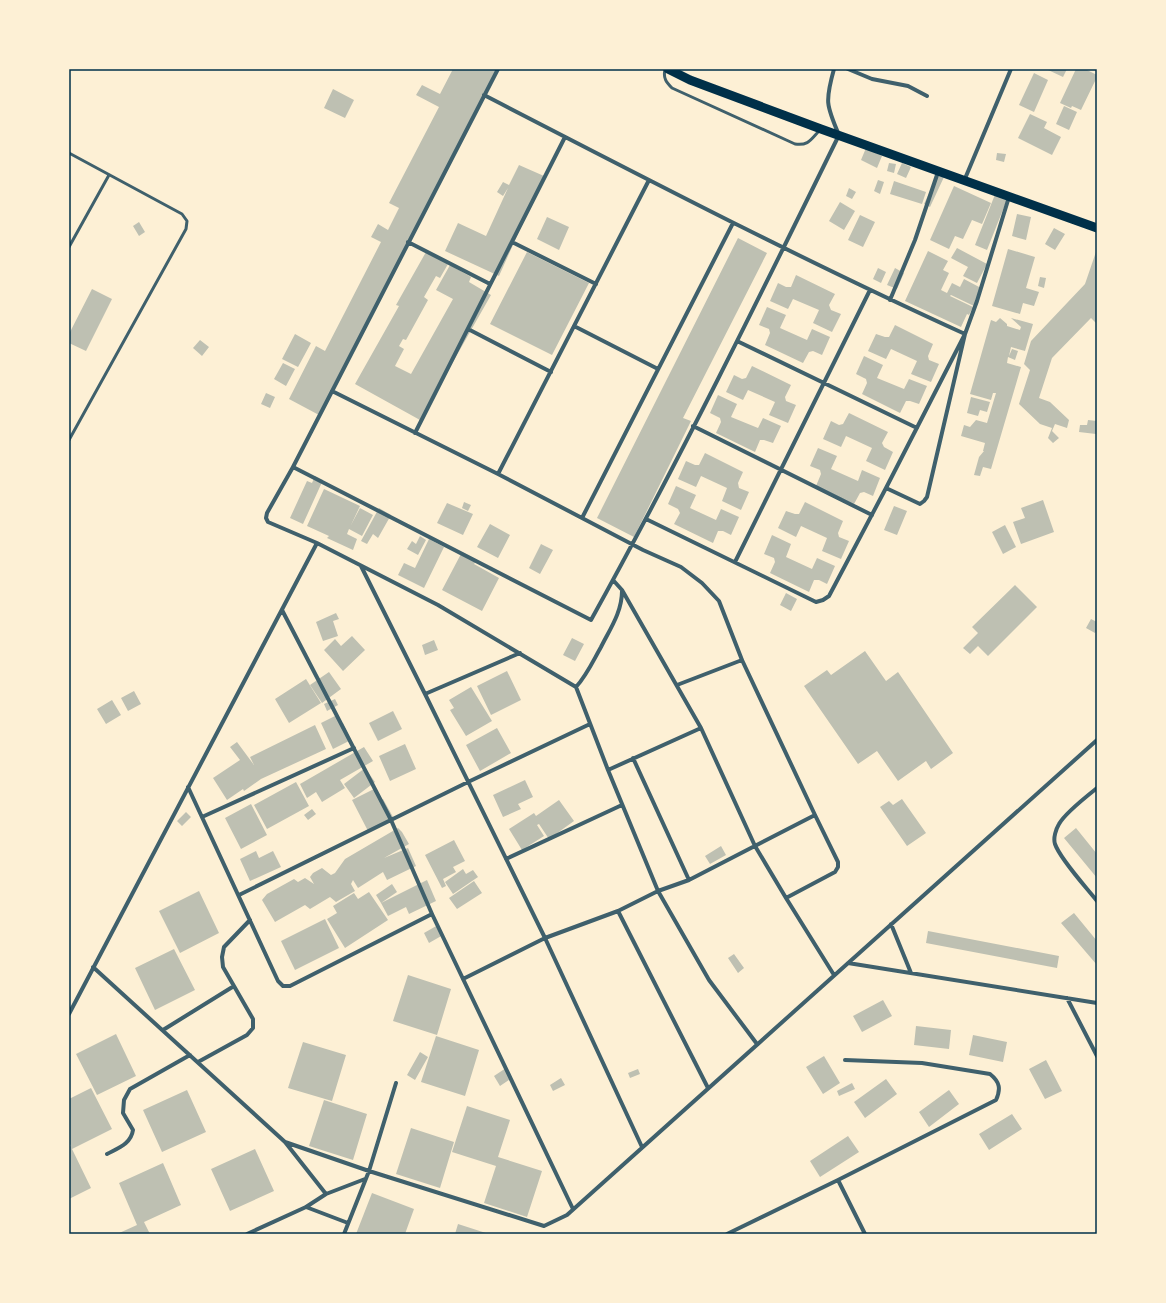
<svg xmlns="http://www.w3.org/2000/svg" width="1166" height="1303" viewBox="0 0 1166 1303" font-family="Lora,serif">
<style>
.building{fill:#bec0b2}
.lines{fill:none;stroke-linecap:round;stroke-linejoin:round}
.service{stroke:#3f606c;stroke-width:3}
.minor{stroke:#3f606c;stroke-width:4}
.primary{stroke:#003049;stroke-width:9}
.neatline{fill:none;stroke:#003049;stroke-width:1.5}
</style>
<rect width="100%" height="100%" fill="#fdf0d5"/>
<!-- building -->
<path class="building" d="M453 69H497L319 415 289 399 316 346 325 351 381 242 371 237 378 224 388 230 399 208 389 203 439 107 416 95 422 85 440 94Z
M1046 69H1067L1063 77Z
M1076 69H1085L1097 75V77L1081 110 1072 106 1071 108 1060 103Z
M1034 73 1048 80 1034 112 1019 105Z
M333 89 354 100 345 118 324 108Z
M1064 106 1077 112 1069 130 1056 124Z
M1030 114 1047 122 1044 128 1061 137 1052 155 1018 138Z
M866 148 882 156 877 168 861 160Z
M997 153 1006 154 1004 162 996 160Z
M889 163 896 164 894 173 887 171Z
M902 163 911 167 906 178 897 174Z
M519 165 544 176 499 276 445 251 458 223 486 236 508 188 503 196 497 192 503 182 509 185Z
M938 174 944 177 930 207 924 204Z
M878 180 884 182 880 194 874 191Z
M894 181 926 192 922 204 890 194Z
M954 186 991 203 982 224 972 220 963 239 955 236 949 249 930 240Z
M849 188 856 192 852 199 846 196Z
M996 192 1008 197 987 250 975 245Z
M840 202 855 211 844 230 829 221Z
M1017 214 1031 217 1026 240 1012 236Z
M860 215 875 222 863 247 848 240Z
M547 217 569 227 559 250 537 239Z
M139 222 145 232 139 236 133 226Z
M1054 228 1065 234 1055 250 1045 244Z
M738 238 767 253 683 418 691 421 634 537 597 518Z
M957 248 987 264 977 283 963 276 968 267 951 258Z
M1008 249 1035 257 1026 288 1039 292 1034 306 1023 303 1020 314 992 306Z
M1097 249V324L1091 318 1052 358 1039 398 1050 402 1069 420 1067 428 1055 424 1052 431 1059 438 1053 443 1048 438 1052 428 1040 424 1019 404 1030 370 1024 364 1031 341 1085 284Z
M928 251 948 261 943 270 949 273 941 290 947 293 952 283 960 287 964 279 981 288 974 306 951 295 950 296 973 307 969 315 967 314 961 327 905 301Z
M426 252 448 264 440 278 436 276 424 297 428 300 406 340 403 339 399 346 404 349 395 366 411 374 453 299 436 290 450 265 471 277 469 282 491 295 420 420 355 384 399 306 396 305Z
M527 252 589 283 552 355 490 324Z
M878 268 886 272 881 283 873 279Z
M895 268 904 273 897 289 887 285Z
M796 275 835 294 829 305 831 310 841 314 832 332 813 323 819 310 793 299 788 309 770 301 778 283 786 287H791Z
M1040 277 1046 278 1044 288 1038 286Z
M92 289 112 299 86 351 69 343V334Z
M767 307 786 315 780 328 807 340 812 329 830 337 822 355 813 351 809 352 803 363 765 345 770 333 769 329 759 325Z
M1000 318 1007 324V326L1020 330 1021 327 1011 318 1033 324 1025 351 1011 347 1009 356 1012 349 1018 351 1015 360 1008 357 1007 363 1021 367 991 469 983 467 980 476 974 475 979 457 984 451H983L985 443 961 436 964 425 970 427 976 420 987 423 996 393H993L991 400 970 394 991 320 996 322Z
M895 325 933 344 928 356 929 360 939 364 931 382 911 374 917 361 891 349 886 359 868 351 876 334 885 337H889Z
M295 334 311 343 298 367 282 359Z
M200 340 209 347 202 356 193 348Z
M864 356 883 365 877 378 904 389 909 379 927 386 919 404 910 401H906L900 413 862 394 867 383 866 379 856 374Z
M283 363 295 369 286 386 274 379Z
M752 366 791 385 785 397 786 401 796 405 788 423 769 415 775 402 748 390 743 400 726 392 734 375 742 379 746 378Z
M266 393 275 397 270 408 261 404Z
M718 395 737 404 731 417 758 428 763 418 781 426 773 443 764 440H760L755 452 716 433 721 422 720 418 710 413Z
M971 397 990 402 987 412 980 410 978 416 967 413Z
M849 413 888 432 882 443 884 447 893 452 885 470 866 461 872 448 846 436 841 447 823 439 831 421 839 425 843 424Z
M1088 420 1097 421 1096 434 1079 432 1080 425H1087Z
M818 448 837 456 831 469 858 481 862 470 880 478 873 496 864 492 860 493 854 504 816 486 821 474 820 470 810 466Z
M705 453 743 472 738 483 739 488 749 492 741 510 722 501 727 488 701 476 696 487 678 479 686 461 695 465H699Z
M315 476 323 480 303 524 290 518 307 481 312 483Z
M676 486 696 495 690 508 716 520 721 509 739 517 731 535 723 531H718L713 543 674 524 680 513 678 509 668 504Z
M324 489 360 506 351 525 360 508 373 515 362 536 349 529 347 534 357 539 353 550 327 538 329 536 307 526Z
M1043 500 1054 532 1021 544 1013 522 1025 518 1021 508Z
M464 502 471 505 468 511 462 508Z
M805 502 843 521 838 533 839 537 849 541 841 559 822 551 827 538 801 526 796 537 778 528 786 511 795 514H799Z
M447 503 473 514 463 535 437 523Z
M894 506 907 511 897 535 884 530Z
M379 508 391 515 378 538 373 534 367 544 361 541Z
M490 524 510 535 498 558 477 547Z
M1005 525 1016 547 1003 554 992 532Z
M772 535 791 544 786 557 812 569 817 558 835 566 827 584 819 580H814L809 592 770 573 775 562 774 558 764 554Z
M420 536 426 540 418 555 407 549 412 541 416 544Z
M429 539 444 547 424 588 398 575 404 563 415 568Z
M541 544 553 550 540 574 529 568Z
M462 552 477 560 474 564 499 578 482 611 442 590Z
M1015 585 1037 607 988 656 978 646 970 654 963 648 978 633 972 627Z
M786 593 797 599 791 611 780 605Z
M336 613 339 619 333 621 338 636 323 641 316 622Z
M1091 619 1097 622V630L1095 633 1086 628Z
M352 636 365 650 343 671 324 650 335 639 341 646Z
M572 638 584 644 575 661 563 655Z
M434 640 438 650 425 655 422 645Z
M865 651 886 681 898 672 953 753 931 769 926 761 898 781 877 751 858 764 804 686 827 670 831 675Z
M507 671 521 700 491 715 477 686Z
M329 672 341 689 322 703 310 685Z
M306 679 321 703 289 723 275 699Z
M471 687 492 721 466 736 450 710 454 708 449 700Z
M134 691 141 704 128 711 121 698Z
M335 699 338 705 327 711 324 704Z
M112 700 121 715 106 724 97 709Z
M393 711 402 729 378 741 369 723Z
M337 715 341 724 343 723 351 740 333 749 321 723Z
M315 725 326 749 261 779 244 791 243 789 227 800 213 778 240 760 230 747 237 742 254 765 250 757Z
M497 728 511 753 480 771 466 745Z
M405 744 416 769 390 781 379 756Z
M364 747 373 761 340 780 345 788 322 802 316 792 307 798 300 784Z
M365 768 375 782 354 798 344 784Z
M525 780 533 797 518 804 521 809 503 817 493 795Z
M296 782 309 806 267 829 254 805Z
M374 789 380 801 383 799 393 817 368 831 352 800Z
M902 799 926 833 907 846 880 807 889 801 893 805Z
M559 800 574 821 549 839 539 824 537 825 544 836 522 850 509 829 534 813 536 816Z
M251 804 267 835 241 849 225 818Z
M312 809 316 814 308 820 304 815Z
M186 812 191 817 182 826 177 821Z
M398 828 402 832 409 844 384 858 408 848 416 866 387 880 383 872 358 888 353 880 351 884 355 891 336 902 330 897 310 909 305 905 275 922 262 900 267 894 294 879 298 882 305 878 314 884 310 877 313 873 322 868 331 875 335 873 345 859Z
M1076 828 1097 854V878L1064 838Z
M454 840 465 861 453 867 456 872 443 879 446 886 442 888 425 855Z
M721 846 726 855 710 864 705 856Z
M256 851 259 858 273 851 281 867 250 881 240 859Z
M463 869 466 874 473 870 478 877 453 894 445 882Z
M427 880 436 901 409 914 406 907 388 916 381 903Z
M474 881 482 893 457 909 449 898Z
M392 884 397 892 381 903 376 895Z
M199 891 219 933 180 953 159 911Z
M369 892 388 920 345 948 327 919 337 913 333 906 354 893 358 899Z
M1074 913 1097 941V965L1061 923Z
M325 919 339 948 295 970 281 941Z
M438 925 443 935 429 943 424 933Z
M928 931 1059 956 1057 968 926 943Z
M174 949 195 990 155 1010 135 968Z
M734 954 744 968 738 973 728 958Z
M408 975 451 989 437 1035 393 1021Z
M883 1000 892 1016 862 1032 853 1016Z
M916 1026 951 1030 949 1049 914 1045Z
M116 1034 136 1076 97 1095 76 1054Z
M973 1035 1007 1042 1003 1062 969 1055Z
M436 1036 479 1050 465 1096 421 1082Z
M303 1042 346 1055 332 1101 288 1088Z
M420 1052 428 1057 415 1080 407 1075Z
M824 1056 840 1083 823 1094 806 1067Z
M1046 1060 1062 1091 1045 1099 1029 1069Z
M506 1068 512 1078 500 1086 494 1076Z
M638 1069 640 1074 630 1078 628 1073Z
M561 1078 565 1085 553 1091 550 1085Z
M886 1079 897 1094 865 1118 854 1102Z
M852 1083 855 1089 839 1096 837 1091Z
M91 1088 112 1129 72 1149 91 1188 69 1199V1147L71 1146 69 1142V1099Z
M187 1090 206 1132 162 1152 143 1110Z
M949 1090 959 1104 929 1127 919 1112Z
M324 1100 367 1114 353 1160 309 1146Z
M467 1106 510 1120 498 1157 542 1171 527 1217 484 1203 496 1166 452 1152Z
M1012 1114 1022 1129 989 1150 979 1134Z
M411 1128 454 1142 440 1188 396 1174Z
M848 1136 859 1152 820 1177 810 1161Z
M255 1149 274 1191 230 1211 211 1169Z
M163 1163 181 1205 144 1222 150 1234H117L137 1225 119 1183Z
M372 1193 414 1209 405 1234H356Z
M458 1224 489 1234H455Z"/>
<g class="lines">
<!-- service -->
<path class="service" d="M665 69C663 78 666 82 672 88L795 144C809 146 811 139 820 130
M69 153 182 214 187 221 186 229 69 440
M69 247 109 175"/>
<!-- minor -->
<path class="minor" d="M498 69 293 467 267 513 266 518 268 522 317 543 438 605 576 687 608 770 658 891 709 980 757 1044
M848 69 872 79 908 86 927 96
M484 95C643 177 802 260 965 334L886 488 829 596 823 600 816 602 646 519
M964 181 1011 69
M408 242 490 284
M512 242 596 284
M890 300 915 240 938 172
M574 326 658 369
M468 329 551 372
M737 341 917 428
M332 391 498 474 582 518 733 223
M693 426 872 515
M415 433 565 137
M293 467 591 620C679 461 759 298 839 135 826 105 825 101 834 69
M498 474 649 180
M886 488 920 504 924 501 927 497 965 334 977 301 1009 197
M582 518 643 550 681 567 702 583 719 601 742 660 815 815 838 862V867L835 872 786 898
M735 562 870 290
M361 566 425 694 545 938 642 1147
M613 580 622 590 701 728 755 846 786 898 834 975
M282 610 391 820 432 914 573 1209
M677 685 742 660
M576 687C587 675 593 661 601 647 610 629 622 612 622 591
M425 694 520 653
M633 758 689 880
M608 770 701 728
M188 787 278 981 283 986H290L432 914
M1097 788C1087 796 1065 813 1059 824 1056 829 1053 838 1055 844 1060 859 1086 887 1097 901
M202 817 354 748
M506 859 622 805
M239 895 468 782 590 724
M618 911 708 1088
M891 924 911 973
M848 963 1097 1003
M93 967 285 1142 326 1194
M463 979 545 938 618 911 658 891 689 880 815 815
M1067 998 1097 1056
M69 1014 317 543
M163 1030 234 986
M198 1062 247 1035 253 1028V1019L223 967 222 957 224 947 250 920
M285 1142 369 1171 544 1226 567 1215 1097 740
M107 1154C118 1148 131 1144 133 1130L123 1113 124 1100 130 1089 190 1055
M838 1180 865 1234
M306 1207 348 1223
M247 1234 306 1207 326 1194 365 1179
M344 1234 369 1171 396 1083
M727 1234 838 1180 996 1100C1001 1089 1000 1082 990 1074L922 1063 845 1060"/>
<!-- primary -->
<path class="primary" d="M668 69 690 80 821 129 1097 228"/>
</g>
<!-- border -->
<rect width="1166" height="1303" fill="none" stroke="#fdf0d5" stroke-width="140"/>
<rect x="70" y="70" width="1026" height="1163" class="neatline"/>
</svg>
